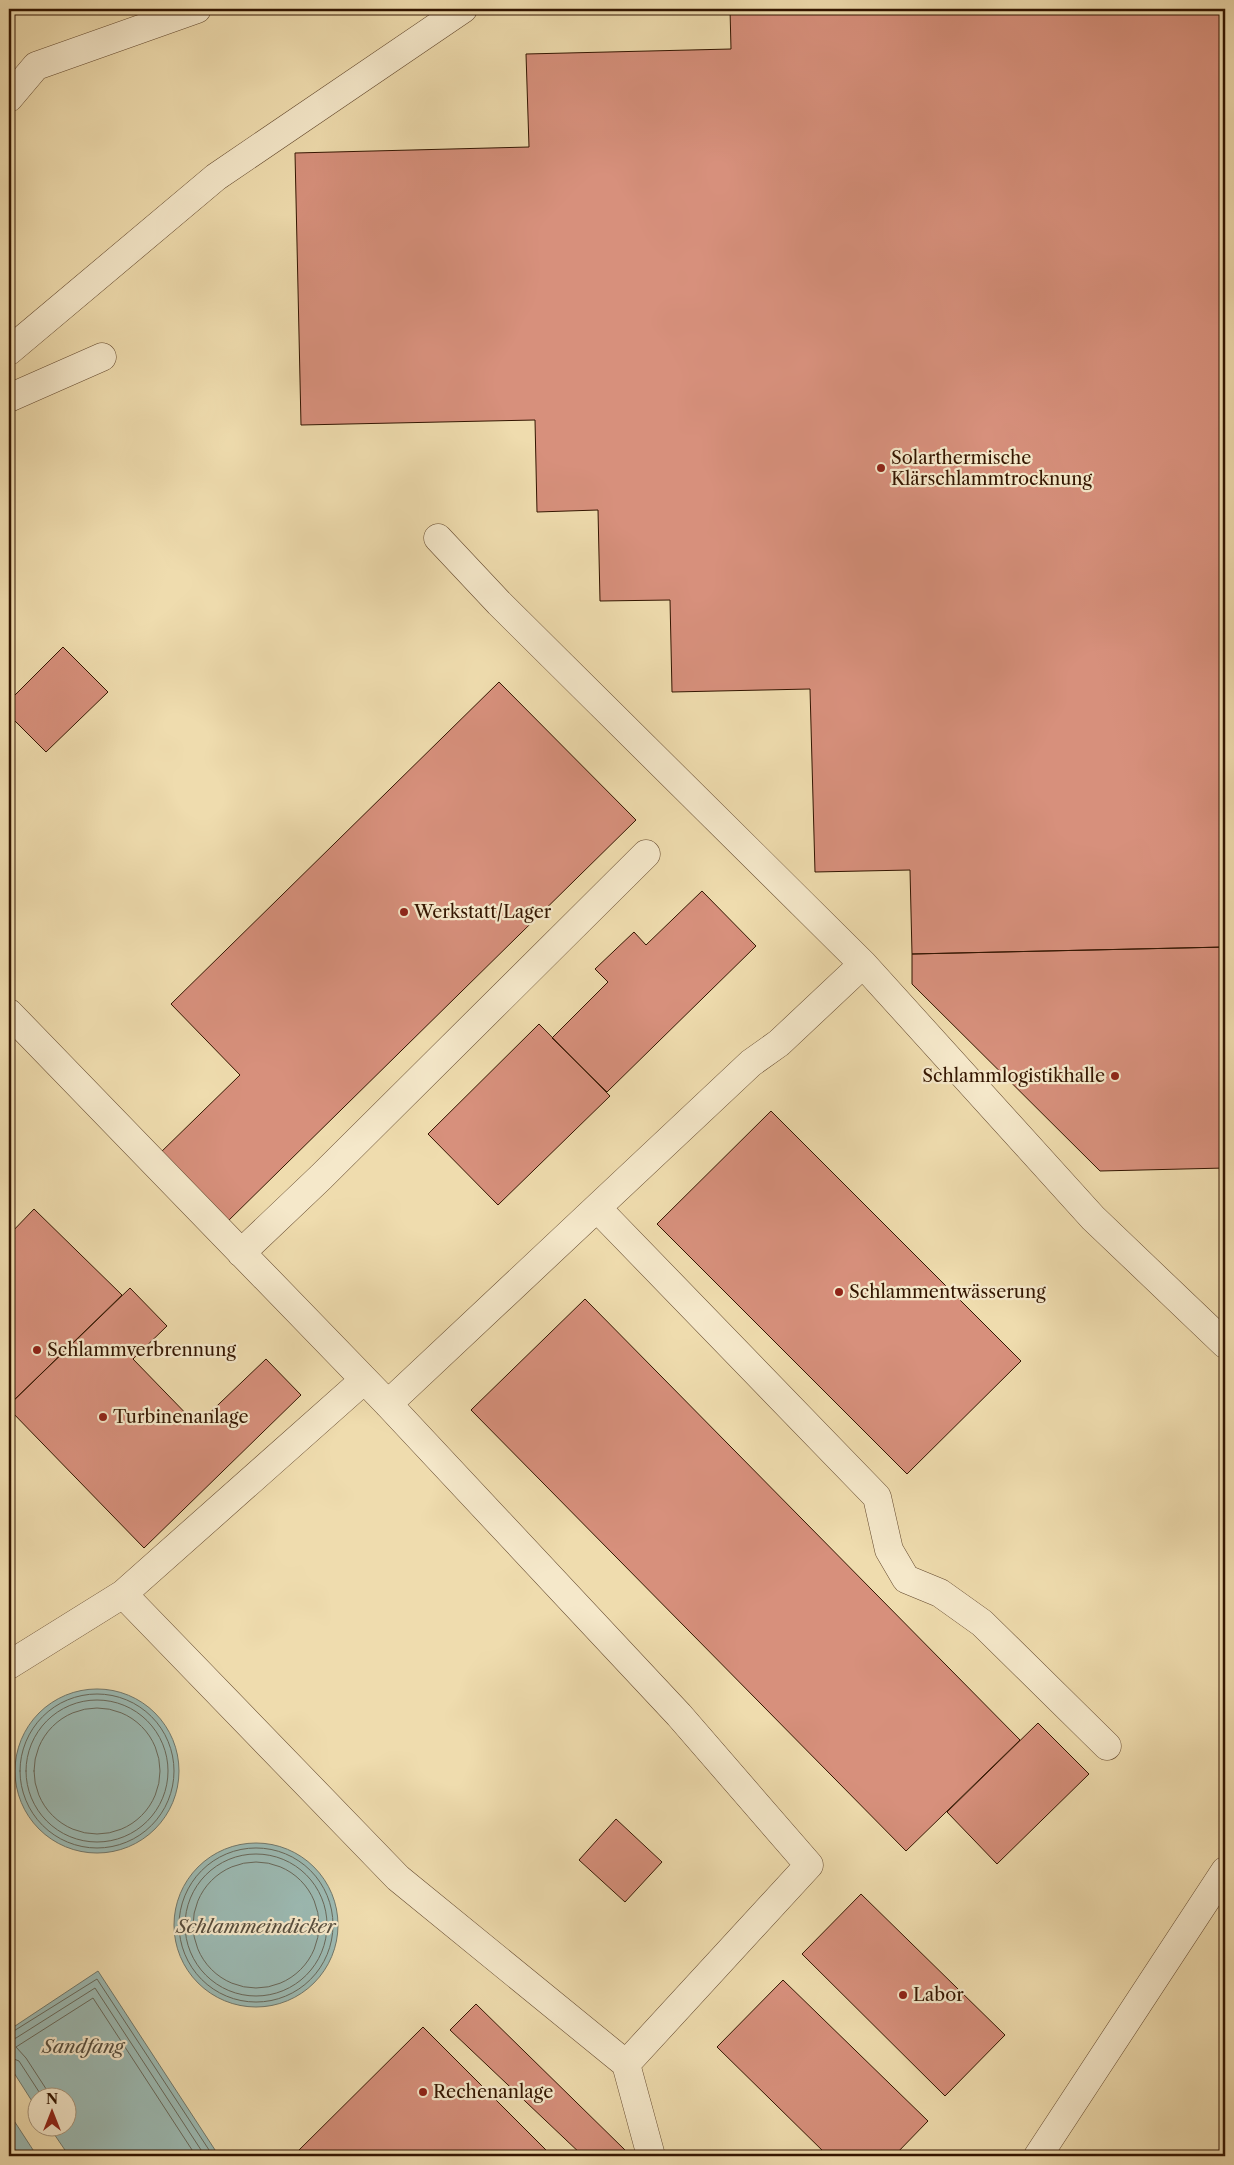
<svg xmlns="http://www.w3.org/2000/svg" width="1234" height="2165" viewBox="0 0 1234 2165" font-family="'Libre Caslon Text',serif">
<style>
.water{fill:#9cbab3;stroke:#72786b}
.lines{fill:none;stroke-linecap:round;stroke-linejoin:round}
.shore{stroke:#68685a;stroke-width:1}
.building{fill:#d7907c;stroke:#331500}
.minor-casing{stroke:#62472c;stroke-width:29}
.minor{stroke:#f5e8ca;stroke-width:28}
.poi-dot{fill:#8f2418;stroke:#f5e8ca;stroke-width:2}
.labels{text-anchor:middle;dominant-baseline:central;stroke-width:4.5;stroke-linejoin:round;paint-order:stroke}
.poi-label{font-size:18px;fill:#331500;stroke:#f5e8ca;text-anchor:start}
.water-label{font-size:19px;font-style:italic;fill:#584f3f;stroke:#f5e8ca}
</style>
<rect width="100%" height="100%" fill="#efdcae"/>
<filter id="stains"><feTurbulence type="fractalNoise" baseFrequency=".004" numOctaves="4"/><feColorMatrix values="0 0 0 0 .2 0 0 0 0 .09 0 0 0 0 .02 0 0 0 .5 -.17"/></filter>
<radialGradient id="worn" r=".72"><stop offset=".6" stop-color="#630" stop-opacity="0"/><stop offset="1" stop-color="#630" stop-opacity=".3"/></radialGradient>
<!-- water -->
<path class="water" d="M15 1771a82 82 0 1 1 164 0a82 82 0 1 1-164 0Z
M174 1925a82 82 0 1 1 164 0a82 82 0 1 1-164 0Z
M98 1971 219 2156H69L50 2128H68V2098H38L37 2109 9 2065V2030Z
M9 2113 37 2156H9Z"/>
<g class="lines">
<!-- shore -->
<path class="shore" d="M20 1771a77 77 0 1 1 154 0a77 77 0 1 1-154 0Z
M26 1771a71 71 0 1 1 142 0a71 71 0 1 1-142 0Z
M34 1771a63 63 0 1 1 126 0a63 63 0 1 1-126 0Z
M179 1925a77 77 0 1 1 154 0a77 77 0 1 1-154 0Z
M185 1925a71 71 0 1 1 142 0a71 71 0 1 1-142 0Z
M193 1925a63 63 0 1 1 126 0a63 63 0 1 1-126 0Z
M9 2034 97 1979 213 2156
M9 2040 16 2038 95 1988 205 2156
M9 2057 19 2061 43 2098
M52 2098 26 2058 16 2047 93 1998 196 2156"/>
</g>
<!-- building -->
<path class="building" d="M730 9H1225V947L912 954 910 870 815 872 810 689 672 692 670 600 600 601 598 510 537 512 535 420 301 425 295 153 529 147 526 54 731 49Z
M63 647 108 692 46 752 9 715V701Z
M499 682 636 820 225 1224 158 1155 240 1075 171 1004Z
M702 891 756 946 607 1092 552 1038 608 982 595 969 634 932 646 945Z
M1225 947V1168L1100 1171 912 984V954Z
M539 1024 610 1096 498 1205 428 1134Z
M771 1111 1021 1361 907 1474 657 1224Z
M34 1209 122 1295 9 1405V1235Z
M130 1288 167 1326 133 1359 197 1425 266 1359 301 1395 144 1548 9 1409V1405Z
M585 1299 1020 1740 906 1851 471 1410Z
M1038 1723 1089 1774 997 1864 947 1812Z
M616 1819 662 1862 625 1902 579 1860Z
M861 1894 1005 2035 945 2096 802 1954Z
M783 1980 928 2121 894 2156H828L717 2047Z
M476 2004 625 2150 619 2156H583L450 2030Z
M423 2027 552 2156H293Z"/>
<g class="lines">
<!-- minor casing -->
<g class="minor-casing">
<path id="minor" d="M9 98 36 66 197 9
M9 351 216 177 463 9
M9 398 102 357
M863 964 1093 1218 1225 1344
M9 1013 388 1404 679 1715 809 1865 626 2064 651 2156
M597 1208 877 1497 889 1550 906 1579 940 1593 982 1623 1107 1746
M241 1253 321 1177 646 854
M388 1404 751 1063 779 1043 863 964 499 603 438 538
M123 1594 398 1878 626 2064
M9 1665 123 1594 364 1380
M1038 2156 1225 1871"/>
</g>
<!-- minor -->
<use href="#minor" class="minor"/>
</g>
<!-- markers -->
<g class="poi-dot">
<circle cx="881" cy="468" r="5"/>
<circle cx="404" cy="912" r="5"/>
<circle cx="1115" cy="1076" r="5"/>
<circle cx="839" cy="1292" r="5"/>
<circle cx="37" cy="1350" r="5"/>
<circle cx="103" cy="1417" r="5"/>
<circle cx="903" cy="1995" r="5"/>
<circle cx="423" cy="2092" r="5"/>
</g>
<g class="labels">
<!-- poi labels -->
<g class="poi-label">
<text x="891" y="458">Solarthermische<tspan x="891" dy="21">Klärschlammtrocknung</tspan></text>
<text x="414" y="912">Werkstatt/Lager</text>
<text x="1105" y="1076" text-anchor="end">Schlammlogistikhalle</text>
<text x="849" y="1292">Schlammentwässerung</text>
<text x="47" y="1350">Schlammverbrennung</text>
<text x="113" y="1417">Turbinenanlage</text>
<text x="913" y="1995">Labor</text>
<text x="433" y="2092">Rechenanlage</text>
</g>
<!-- water labels -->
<g class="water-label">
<text x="256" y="1926">Schlammeindicker</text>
<text x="83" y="2046">Sandfang</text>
</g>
</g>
<!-- margin -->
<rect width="1234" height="2165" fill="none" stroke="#efdcae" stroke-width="30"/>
<rect x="10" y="10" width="1214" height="2145" fill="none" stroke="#331500" stroke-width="2.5"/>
<rect x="15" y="15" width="1204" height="2135" fill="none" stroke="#331500"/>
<!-- north arrow -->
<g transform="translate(52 2112)"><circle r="24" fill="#f5e8ca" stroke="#a79479"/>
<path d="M0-4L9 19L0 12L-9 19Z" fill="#8f2418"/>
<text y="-8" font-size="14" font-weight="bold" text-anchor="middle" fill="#331500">N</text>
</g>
<rect width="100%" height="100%" filter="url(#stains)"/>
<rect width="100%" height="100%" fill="url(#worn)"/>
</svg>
